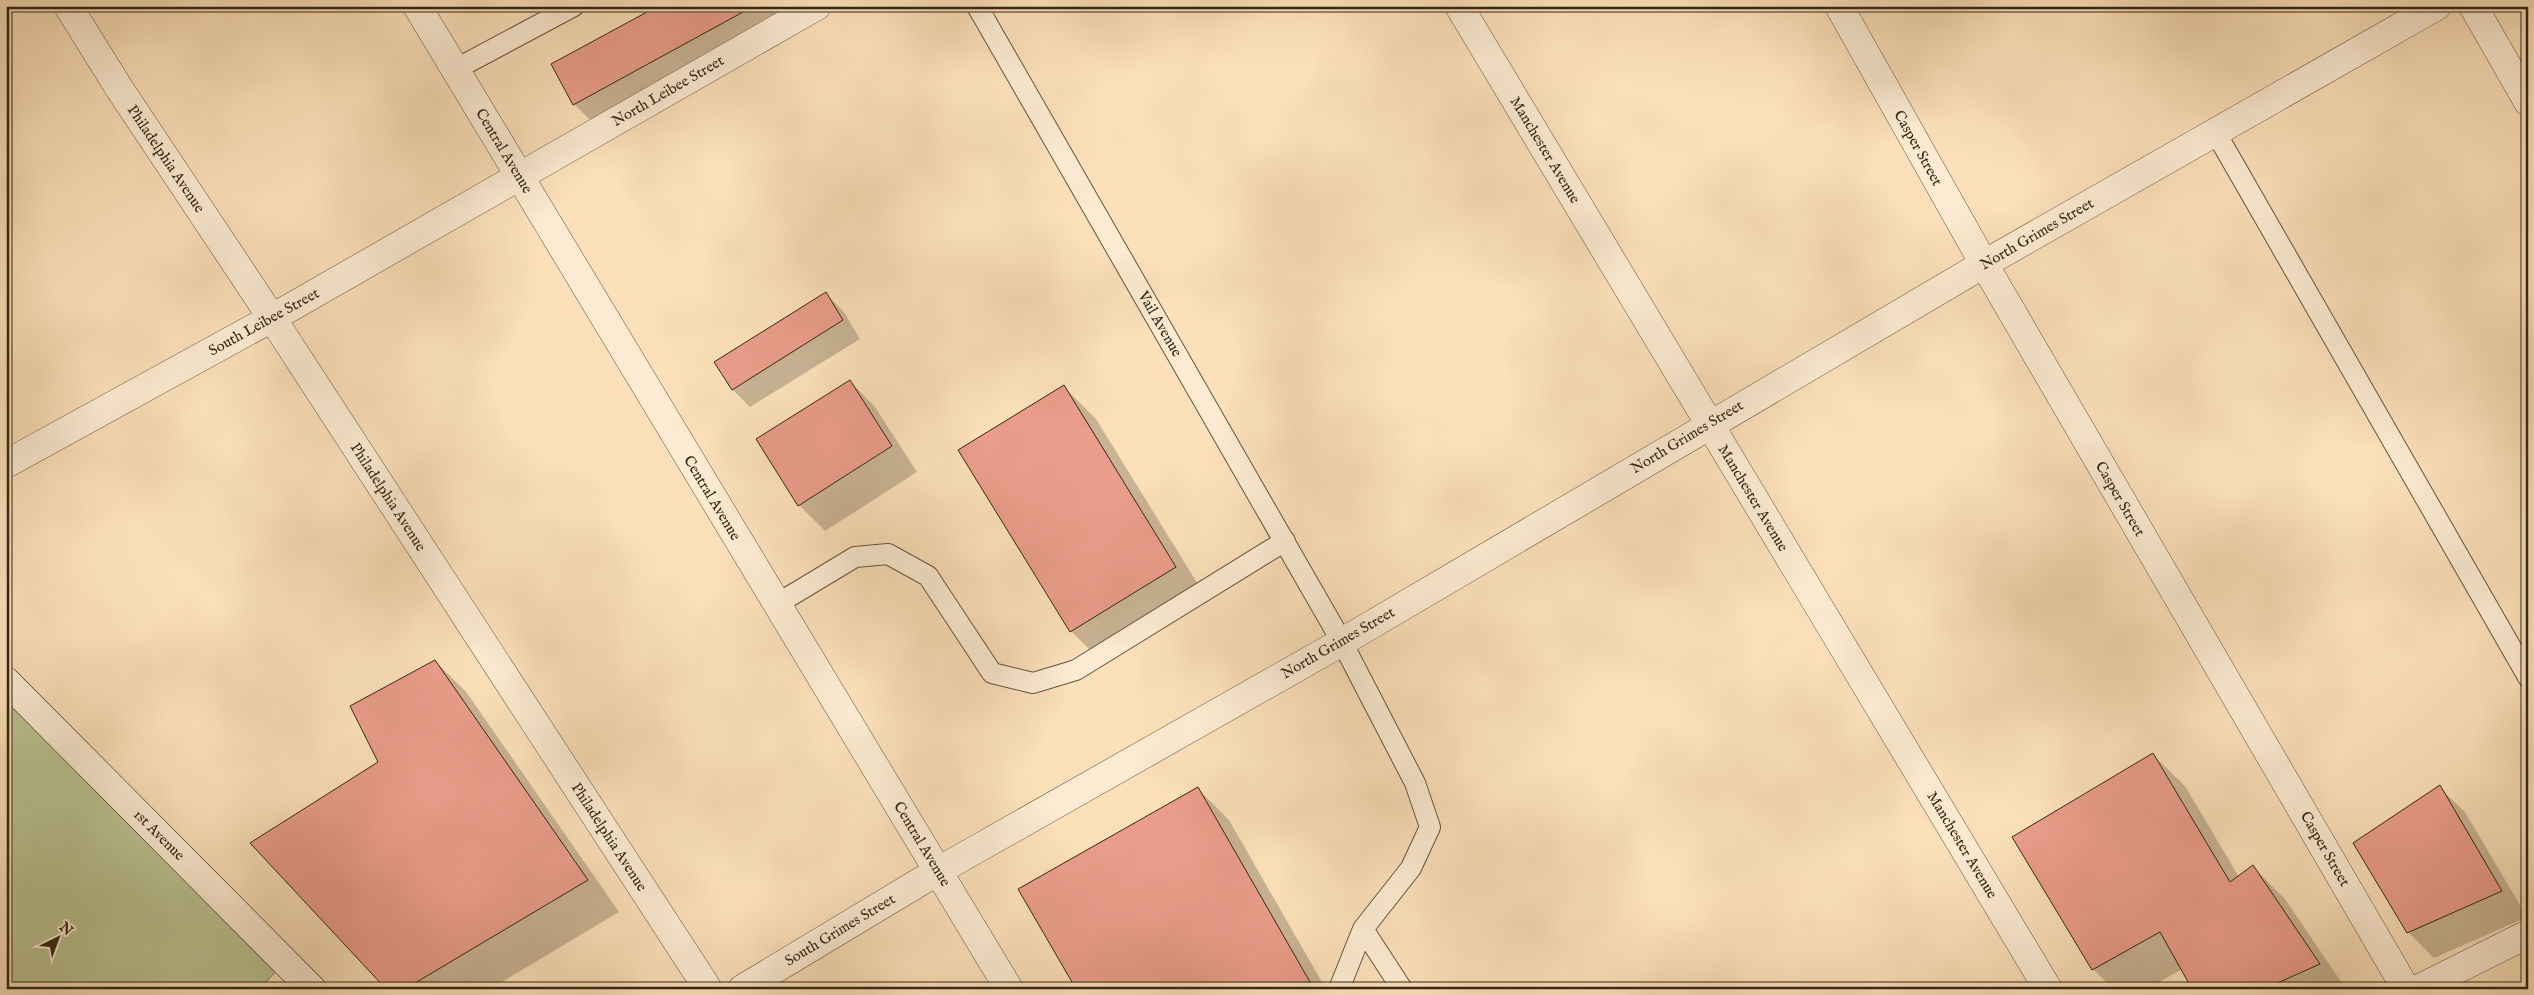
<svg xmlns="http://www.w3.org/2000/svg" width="2534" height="995" viewBox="0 0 2534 995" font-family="'IM FELL English',serif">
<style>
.green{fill:#bac394;stroke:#767454}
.shadow{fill:#0003}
.building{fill:#ea9d8b;stroke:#332615}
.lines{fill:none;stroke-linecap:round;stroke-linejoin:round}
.service-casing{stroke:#65543e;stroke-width:22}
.minor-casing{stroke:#65543e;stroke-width:29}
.tertiary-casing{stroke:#65543e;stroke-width:29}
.secondary-casing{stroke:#332615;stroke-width:29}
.service{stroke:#fcebd2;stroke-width:20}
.minor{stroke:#fcebd2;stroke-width:28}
.tertiary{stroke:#fcebd2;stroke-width:28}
.secondary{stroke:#fcebd2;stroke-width:28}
.labels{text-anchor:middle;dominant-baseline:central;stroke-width:4.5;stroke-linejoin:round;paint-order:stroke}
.street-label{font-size:15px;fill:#332615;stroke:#fcebd2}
</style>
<rect width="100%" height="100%" fill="#fbe0ba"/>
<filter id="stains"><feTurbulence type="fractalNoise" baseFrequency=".004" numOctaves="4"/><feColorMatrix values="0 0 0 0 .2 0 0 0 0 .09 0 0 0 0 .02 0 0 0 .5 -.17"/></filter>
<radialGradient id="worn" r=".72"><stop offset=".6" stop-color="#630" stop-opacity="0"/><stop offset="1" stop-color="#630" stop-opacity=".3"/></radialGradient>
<!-- green -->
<path class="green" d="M6 681 285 962 259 989H6Z"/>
<!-- shadow -->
<path class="shadow" d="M498 6H512L503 11Z
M661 6H826L600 130 574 104Z
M826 294 844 312 860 339 750 407 732 389Z
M850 381 875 407 917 472 825 531 799 505Z
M1064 387 1096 419 1207 599 1103 663 1071 631Z
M435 661 467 693 619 912 490 989H388L380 763Z
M2153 755 2185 786 2239 877 2253 867 2285 899 2346 989H2193L2182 969 2147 989H2113L2093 969Z
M2439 787 2465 812 2527 917 2434 958 2408 932Z
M1197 788 1229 820 1326 989H1077Z"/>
<!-- building -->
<path class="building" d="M658 6H754L573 105 551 64Z
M826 292 843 320 732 390 714 362Z
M850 380 892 446 798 506 756 439Z
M1064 385 1176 567 1070 632 958 450Z
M435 660 588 880 405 989H386L250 843 378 762 350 706Z
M2153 753 2230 882 2253 865 2320 964 2264 989H2192L2160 932 2092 970 2012 837Z
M2440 785 2502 891 2407 933 2353 843Z
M1198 787 1310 982 1297 989H1076L1018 889Z"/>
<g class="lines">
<!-- service casing -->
<g class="service-casing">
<path id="service" d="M977 6 1342 642 1415 783 1430 827 1411 868 1363 929 1339 989
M456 69 574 6
M2216 133 2528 677
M777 604 855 557 888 554 928 576 992 673 1033 683 1076 670 1285 541
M1363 929 1402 989"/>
</g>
<!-- minor casing -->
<g class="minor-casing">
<path id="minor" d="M68 6 119 88 272 318 708 989
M1839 6 1984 264 2406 989
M2473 6 2528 102
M6 464 272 318 817 6
M742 989 938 871 1342 642 1984 264 2437 6
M2418 989 2528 934"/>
</g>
<!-- tertiary casing -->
<g class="tertiary-casing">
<path id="tertiary" d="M417 6 1009 989
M1459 6 2048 989"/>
</g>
<!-- secondary casing -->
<g class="secondary-casing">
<path id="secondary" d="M6 681 312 989"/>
</g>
<!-- service -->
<use href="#service" class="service"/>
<!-- minor -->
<use href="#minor" class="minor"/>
<!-- tertiary -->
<use href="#tertiary" class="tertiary"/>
<!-- secondary -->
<use href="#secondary" class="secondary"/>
</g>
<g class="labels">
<!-- street labels -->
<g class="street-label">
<text transform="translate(668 91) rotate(-30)">North Leibee Street</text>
<text transform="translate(1918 148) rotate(61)">Casper Street</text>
<text transform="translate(1545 150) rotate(59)">Manchester Avenue</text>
<text transform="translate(504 151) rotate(59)">Central Avenue</text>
<text transform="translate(166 159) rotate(56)">Philadelphia Avenue</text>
<text transform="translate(2037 234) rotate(-30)">North Grimes Street</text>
<text transform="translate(264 322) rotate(-29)">South Leibee Street</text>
<text transform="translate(1160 324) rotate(60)">Vail Avenue</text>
<text transform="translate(1687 437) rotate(-31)">North Grimes Street</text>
<text transform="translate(388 497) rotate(57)">Philadelphia Avenue</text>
<text transform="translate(712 498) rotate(59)">Central Avenue</text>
<text transform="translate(1753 498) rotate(59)">Manchester Avenue</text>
<text transform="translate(2120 499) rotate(60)">Casper Street</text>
<text transform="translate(1338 643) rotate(-30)">North Grimes Street</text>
<text transform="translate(159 835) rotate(45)">1st Avenue</text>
<text transform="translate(609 837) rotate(57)">Philadelphia Avenue</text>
<text transform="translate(922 844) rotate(59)">Central Avenue</text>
<text transform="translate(1962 845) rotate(59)">Manchester Avenue</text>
<text transform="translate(2325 849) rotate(60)">Casper Street</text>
<text transform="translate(840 930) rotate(-31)">South Grimes Street</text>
</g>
</g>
<!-- margin -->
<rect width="2534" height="995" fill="none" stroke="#fbe0ba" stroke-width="25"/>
<rect x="8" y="8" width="2519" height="980" fill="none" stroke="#332615" stroke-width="2.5"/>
<rect x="12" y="12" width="2509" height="970" fill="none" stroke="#332615"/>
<!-- north arrow -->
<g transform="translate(58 938) rotate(42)" stroke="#fcebd2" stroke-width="4" paint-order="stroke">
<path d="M0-4L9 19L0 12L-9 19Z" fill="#332615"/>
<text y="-8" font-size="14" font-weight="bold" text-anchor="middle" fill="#332615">N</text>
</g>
<rect width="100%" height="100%" filter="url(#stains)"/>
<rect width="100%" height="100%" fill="url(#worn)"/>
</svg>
